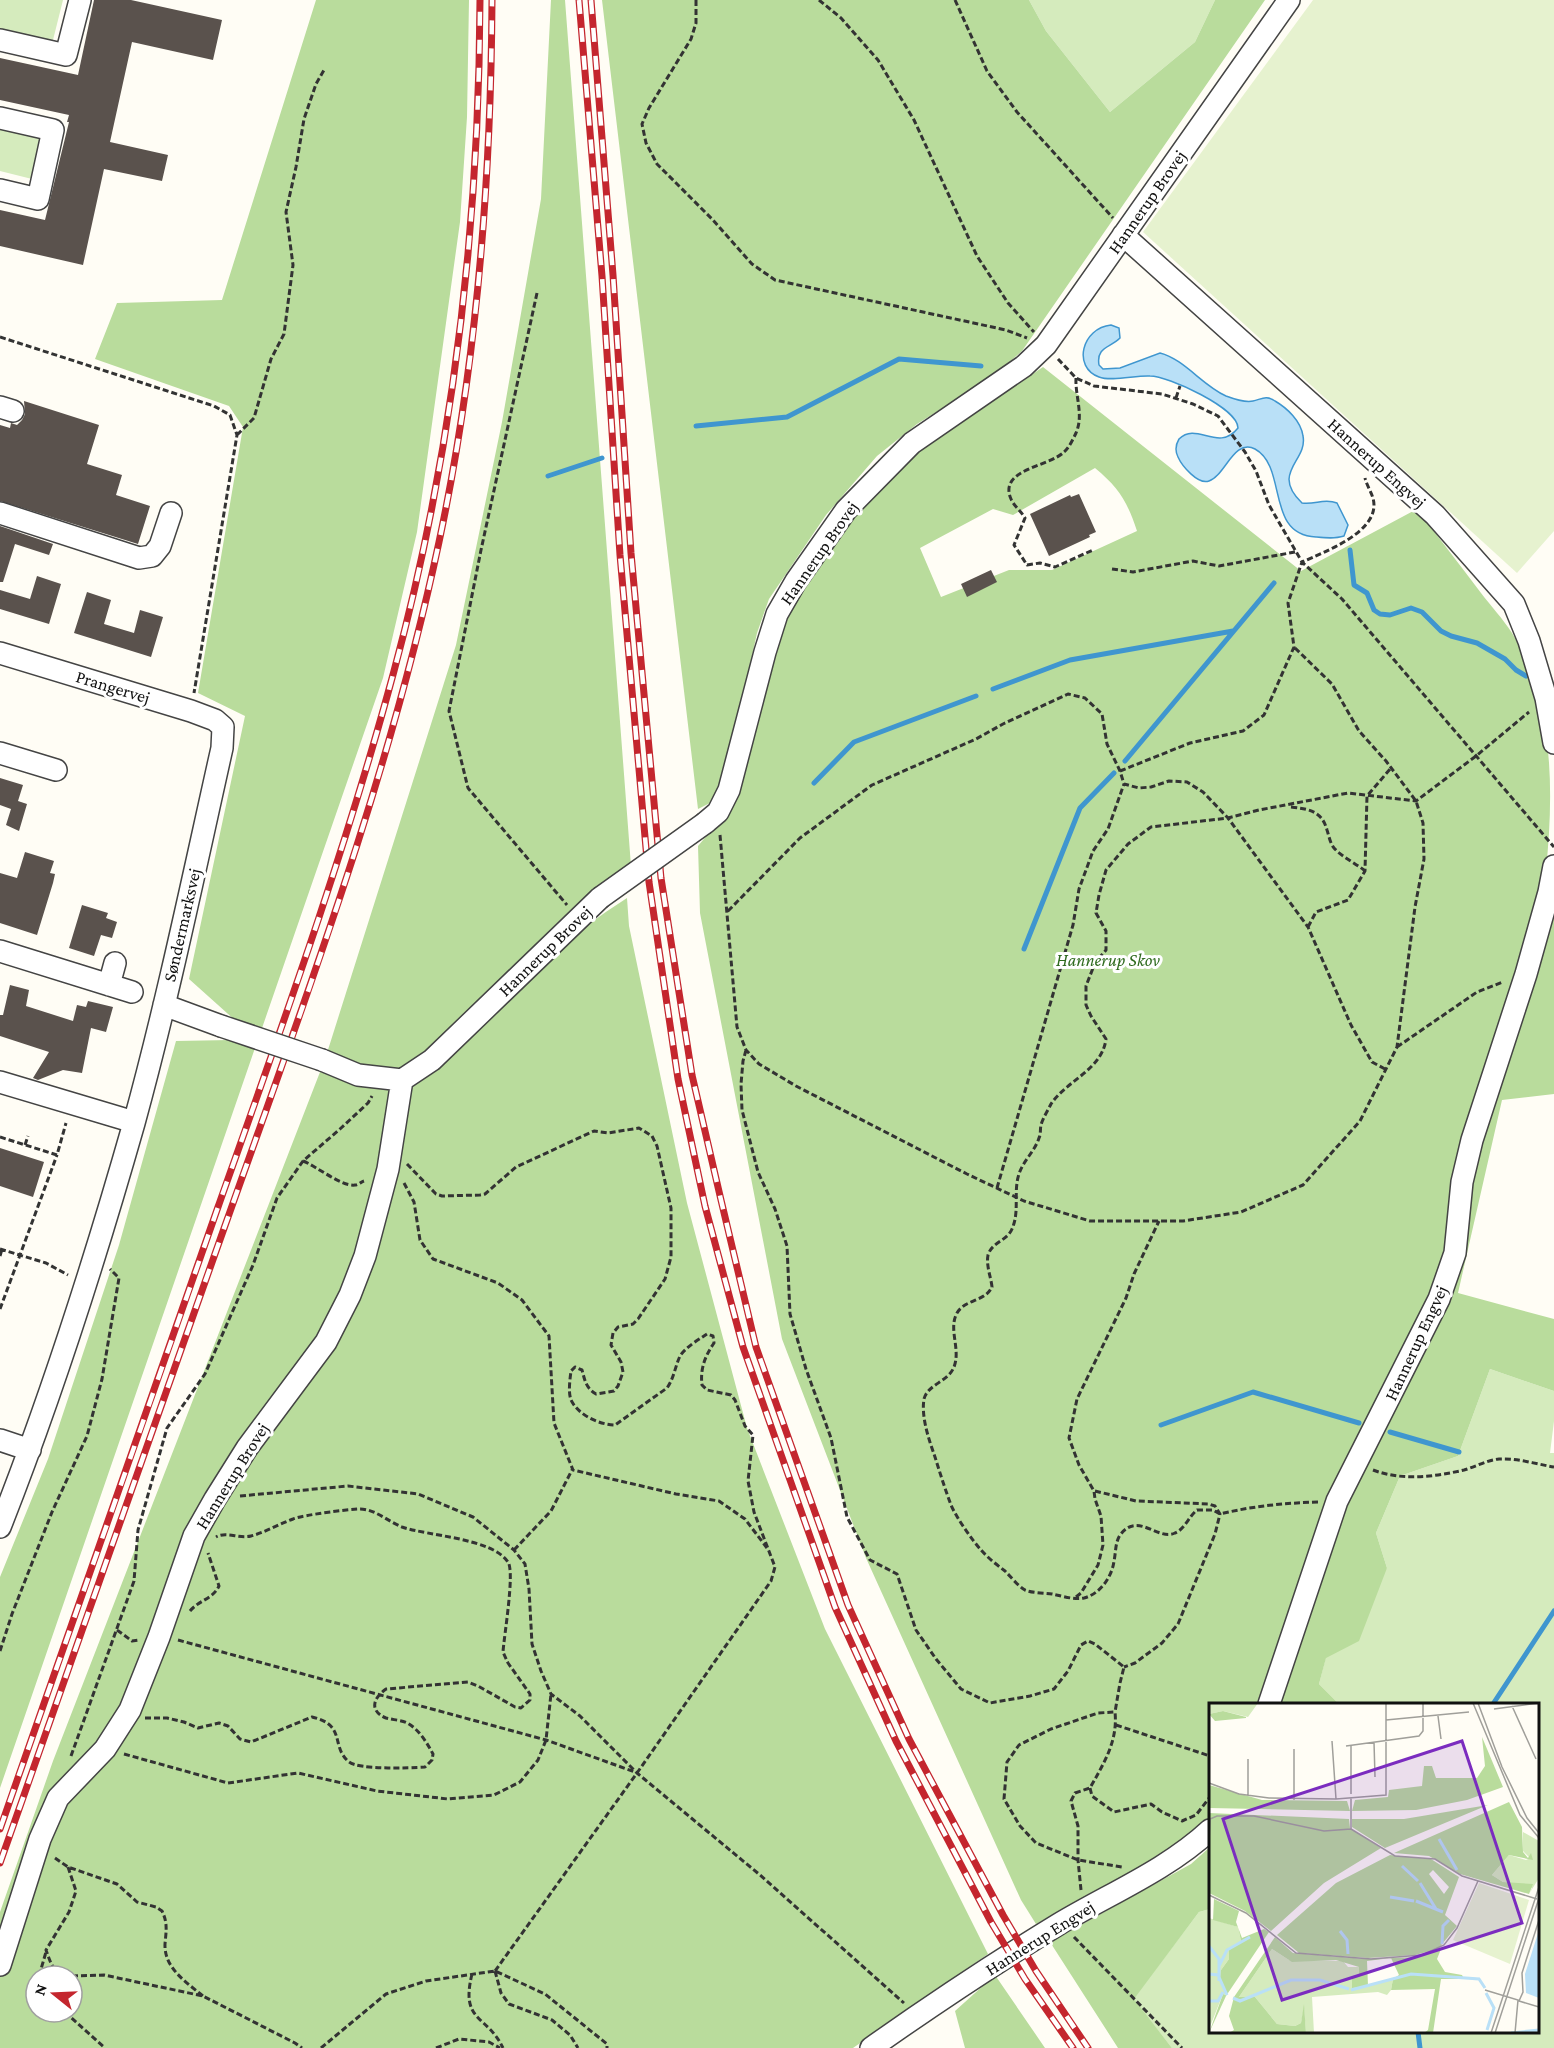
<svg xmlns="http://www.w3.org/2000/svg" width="1554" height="2048" viewBox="0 0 1554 2048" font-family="'Crimson Pro',serif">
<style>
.green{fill:#d5ebbd}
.forest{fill:#b9dc9c;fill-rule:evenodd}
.pitch{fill:#e6f2cf}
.water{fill:#b9e0f7;stroke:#3f96cf;stroke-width:1.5}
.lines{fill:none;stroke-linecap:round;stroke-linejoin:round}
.stream{stroke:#3f96cf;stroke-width:5}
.building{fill:#5a524d}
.minor-casing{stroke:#444;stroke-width:24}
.path{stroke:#333;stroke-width:3;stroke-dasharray:6 3;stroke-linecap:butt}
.minor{stroke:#fff;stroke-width:21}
.rail-casing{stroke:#c4262e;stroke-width:7}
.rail{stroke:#fff;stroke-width:4.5;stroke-dasharray:14;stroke-linecap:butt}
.minor-bridge-casing{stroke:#444;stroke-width:24;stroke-linecap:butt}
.minor-bridge{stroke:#fff;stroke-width:21}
.labels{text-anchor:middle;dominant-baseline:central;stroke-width:6;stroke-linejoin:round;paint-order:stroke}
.street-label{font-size:18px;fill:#111;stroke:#fff}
.park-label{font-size:18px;font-style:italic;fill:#2f6b1f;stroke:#fff}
.inset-river{fill:none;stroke:#b9e0f7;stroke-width:3}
.inset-road{fill:none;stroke:#a09f9a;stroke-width:1.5}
.view{fill:#7b2cbf;fill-opacity:0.15;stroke:#7b2cbf;stroke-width:3}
.inset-edge{fill:none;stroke:#111;stroke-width:3}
</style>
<rect width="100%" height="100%" fill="#fffdf5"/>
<!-- green -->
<path class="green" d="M0 0H63L52 44 0 32Z
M1029 0H1215L1195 42 1110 112 1046 31Z
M0 127 42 137 32 179 0 171Z
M1490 1369 1554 1391V1421L1550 1453H1554V2048H1172L1133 1999 1199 1912 1210 1909V2032H1538V1704H1339L1319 1684 1326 1657 1387 1568 1376 1533 1400 1476 1458 1456Z"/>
<!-- forest -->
<path class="forest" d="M316 0H469L467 117 460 222 417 532 383 678 261 1031 237 1022 189 979 245 716 198 693 243 427 229 406 95 359 117 303 222 300Z
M551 0H565L631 866 562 918 427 1053C421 1057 414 1063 408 1067 381 1080 351 1063 327 1053L456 645 502 422 541 199Z
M602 0H1029L1046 31 1110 112 1195 42 1215 0H1265L1022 351 992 377 917 424 877 456 826 515 769 599 757 633 736 730 721 782 710 803 698 809Z
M1043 367 1301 571 1417 509C1438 537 1460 565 1481 593 1491 606 1503 619 1512 633 1554 703 1554 791 1546 870L1439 1278 1315 1531 1261 1704H1210V1819L1189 1840 1036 1924 1021 1900 866 1558 782 1339 700 913 698 846 730 808 783 619 835 538 905 460ZM1095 468C1119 488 1127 501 1137 531L1052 570H1009L941 597 920 548 993 509 1013 515Z
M627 898 629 926 687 1203 747 1428 825 1629 988 1954 853 2048H0V1912L53 1761 320 1072C345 1079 379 1089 405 1087 433 1084 546 961 575 936 590 922 609 910 627 898ZM36 1976H72V2012H36Z
M1554 898V1094L1502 1100 1458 1293 1554 1319V1391L1490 1369 1458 1456 1400 1476 1376 1533 1387 1568 1359 1641 1326 1658 1319 1684 1339 1704H1275L1343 1507 1449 1295 1470 1175Z
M231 1040 255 1048 0 1788V1577L48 1459 119 1245 176 1041Z
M1210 1847V1909L1199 1912 1134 1999 1172 2048H1118L1050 1942 1191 1864Z
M995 1975 1045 2048H965L955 2011Z"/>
<!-- pitch -->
<path class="pitch" d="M1313 0H1554V531L1517 573 1143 232Z"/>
<!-- water -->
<path class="water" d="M1111 325 1119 328 1120 338C1110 348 1096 347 1099 365L1103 369 1120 368 1160 353C1184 359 1203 386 1226 396 1234 399 1245 403 1253 401 1262 399 1266 395 1275 401 1287 408 1301 421 1303 436 1308 461 1270 472 1302 503 1315 505 1324 498 1337 503L1348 525 1344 536C1335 539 1326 538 1316 537 1265 535 1288 467 1255 449 1234 438 1225 476 1209 481 1198 485 1182 466 1178 457 1175 451 1176 444 1179 439 1197 421 1218 453 1238 428 1238 408 1168 376 1150 376 1136 375 1112 382 1099 377 1072 367 1082 328 1111 325Z"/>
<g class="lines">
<!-- stream -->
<path class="stream" d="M696 426 787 417 899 359 981 366
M548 476 602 458
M1350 550 1354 585 1367 593 1374 610 1380 614 1390 615 1411 608 1422 612 1441 631 1451 636 1477 643 1505 659 1516 670 1526 676
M993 689 1070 660 1233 631
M1125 761 1274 583
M814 783 854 742 976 696
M1024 949 1080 808 1114 773
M1161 1425 1253 1392 1359 1423
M1390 1432 1459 1452
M1493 1704 1554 1611
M1418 2032 1420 2048"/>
</g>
<!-- building -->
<path class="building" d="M94 0H131L222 20 213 60 132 42 110 142 168 155 162 181 104 169 83 265 0 246V210L45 220 69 122H67L69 115 0 100V58L78 75Z
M24 401 99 425 87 464 122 475 116 495 150 506 138 544 0 501V425L10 428 11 423 17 425 22 420 25 414Z
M1079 494 1096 532 1089 535 1090 537 1049 556 1030 514 1070 495 1071 497Z
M0 526 53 544 49 555 15 544 3 582H0Z
M991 570 997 582 967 597 961 584Z
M37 576 61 584 49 624 0 609V590L30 599Z
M87 592 111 600 104 624 134 633 140 610 163 617 151 657 74 633Z
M0 778 23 785 18 801 27 804 19 831 6 825 11 809 0 805Z
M25 852 54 861 50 873 55 874 53 883 37 935 0 923V873L17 878Z
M82 905 108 913 106 918 117 922 112 938 101 935 94 956 69 948Z
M10 985 29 990 26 1006 73 1021 77 1005 86 1007 88 1001 113 1007 106 1032 91 1028 82 1073 63 1070 38 1080 33 1078 49 1052 0 1036V1015H3Z
M0 1148 44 1162 33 1197 0 1186Z"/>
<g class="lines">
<!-- minor casing -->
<g class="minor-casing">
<path id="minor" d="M0 40 66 55 80 0
M0 118 53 130 38 199 0 190
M1123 235 1435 515 1514 604 1529 641 1546 698 1554 743
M0 407 13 411
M0 513 139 558 152 556 160 546 171 513
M0 653 191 711 215 720 223 727 222 748C194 873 168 999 134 1123 95 1260 52 1395 0 1527
M0 753 56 770
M705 823 718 812 729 790 765 652 777 614 796 581 846 510 912 443 1024 366 1046 345 1289 0
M0 951 132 992
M109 985 115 963
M164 1005 221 1026
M322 1060 358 1075 402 1080 432 1060 600 898
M0 1082 134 1122
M0 1440 30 1450
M1269 1704 1337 1501 1439 1299 1455 1253 1462 1182 1472 1140 1526 974 1549 892 1554 866
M0 1965 40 1839 58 1798 105 1749 130 1710 159 1637 194 1536 215 1499 247 1448 326 1342 350 1295 365 1256 388 1169 402 1080
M871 2048C932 2005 995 1963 1059 1924 1109 1894 1167 1870 1210 1830"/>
</g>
<!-- path -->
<path class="path" d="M696 0V23L691 39 649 108 642 124 646 143 657 164 712 219 752 264 775 280 1006 330 1027 338
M819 0 841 18 878 60 914 120 977 256 1008 303 1034 332
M955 0 987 71 1017 112 1113 218
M537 293 481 550 449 711 468 788 567 905
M0 337 214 406 230 415 237 435 194 693
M1058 359 1076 378 1094 386 1162 394 1193 404 1218 416 1245 452 1256 471 1269 505 1302 562 1342 599 1554 847
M1076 378C1075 396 1084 415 1076 433 1073 439 1069 448 1064 452 1049 467 998 469 1011 499 1014 506 1021 511 1025 518L1014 545 1027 565 1040 563 1055 567 1093 550
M1176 398 1180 386
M237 435 254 418 271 359 284 334 293 265 286 212 296 167 304 119 316 84 324 70
M1112 569 1133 572 1193 561 1219 566 1295 552
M1120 771 1190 743 1243 731 1264 715 1294 647 1288 603 1302 562C1324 552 1374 534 1374 505 1374 495 1367 487 1365 478
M1291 807C1309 809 1322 811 1327 830 1329 836 1330 843 1334 848 1342 857 1355 863 1364 870
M720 835 737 1027 746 1050 759 1064 796 1086 967 1174 1024 1201 1090 1221H1183L1241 1212 1303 1185 1360 1121 1397 1047 1415 907 1424 859 1423 823 1416 801 1386 761 1359 731 1332 684 1294 647
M728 911 800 838 872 785 976 739 1003 724 1068 694 1085 698 1102 714 1107 744 1120 771 1124 784 1139 788 1151 787 1169 781 1187 782 1203 792 1228 818 1308 927 1351 1025 1372 1062 1385 1069
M1308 927 1316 912 1348 900 1365 871 1367 796 1391 768
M1397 1047 1477 992 1503 982
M746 1050 743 1061 741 1084 742 1110 758 1172 775 1209 787 1246 790 1314 806 1369 831 1438 847 1517 870 1560 897 1574 916 1630 936 1659 961 1689 990 1703 1030 1696 1054 1689 1068 1671 1081 1645 1088 1641 1095 1644 1124 1667 1120 1683 1115 1712
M0 1137 57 1155 66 1123
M25 1145 28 1136
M303 1161C316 1166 342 1187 355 1185 358 1185 361 1182 364 1181
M407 1164 436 1194 442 1196 480 1195 485 1194 516 1167 594 1131 608 1133 639 1128 652 1136 657 1146 671 1208V1257L665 1279 638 1319 633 1324 618 1327 613 1333 611 1345 621 1362 623 1372 618 1386 614 1391 596 1394C586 1388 585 1381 582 1370L575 1367 571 1371C570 1379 568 1392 571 1400 578 1415 600 1425 615 1425L667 1388C674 1378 675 1367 680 1356 686 1347 698 1340 707 1334L713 1336 714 1343C705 1356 700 1369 702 1385L707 1390 731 1395 735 1400 745 1426 753 1435 748 1481 754 1512 775 1567 771 1581 637 1773 495 1971
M404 1183 414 1202 420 1240 433 1259 498 1283 522 1300 549 1336 554 1423 573 1470 676 1494 719 1501 745 1519 767 1548
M997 1188 1073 925 1079 889 1093 851 1108 829 1124 784
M0 1249 46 1263 68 1275
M0 1256 2 1249
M0 1309 57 1155
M1373 1470C1402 1481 1434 1477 1464 1470 1475 1467 1487 1460 1499 1459 1517 1458 1536 1464 1554 1467
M1095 1491 1136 1501 1209 1504 1215 1506 1220 1514 1215 1534 1178 1624 1162 1643 1135 1663 1124 1667
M240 1496 348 1486 418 1494 473 1517 514 1550 525 1564 529 1589 532 1644 541 1671 551 1694 580 1716 637 1773 760 1875 904 2003
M1318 1502C1285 1503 1253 1506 1220 1514L1213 1510H1197C1189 1516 1185 1529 1175 1533 1157 1541 1138 1511 1120 1535 1115 1543 1116 1552 1114 1561 1112 1577 1100 1594 1084 1598 1074 1600 1062 1596 1052 1594 1044 1593 1032 1593 1025 1590 1018 1586 1011 1577 1005 1571 997 1565 988 1558 981 1550 972 1540 956 1517 951 1505 945 1489 940 1473 935 1457 929 1440 921 1417 924 1399 928 1384 948 1382 954 1367 961 1349 948 1329 957 1313 965 1299 985 1302 992 1287 991 1277 986 1266 988 1255 992 1242 1007 1241 1012 1229 1020 1211 1013 1192 1019 1174 1023 1161 1035 1151 1039 1138 1041 1134 1040 1129 1041 1125 1043 1118 1048 1110 1051 1104 1067 1080 1102 1070 1106 1039L1091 1016 1086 1005V986L1095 963 1106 950V931L1096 913 1099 895 1106 870 1128 844 1151 827 1228 818 1259 810 1348 793 1416 801 1476 756 1529 712
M514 1550 551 1511 572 1470
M1076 1597 1081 1593 1098 1565 1103 1545 1101 1516 1095 1499 1094 1491 1079 1465 1069 1438 1077 1399 1126 1298 1134 1274 1159 1221
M190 1611C199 1600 213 1599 219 1586L208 1553
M117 1630 132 1641 139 1640
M178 1640 546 1740 635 1772
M0 1651 12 1614 52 1512 87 1436 102 1379 119 1278 110 1269
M145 1718H167L184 1722 198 1728 219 1723 228 1726 240 1739 251 1742 312 1717C347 1725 330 1746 349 1762 360 1770 410 1768 425 1767L432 1760 433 1754C427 1743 420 1731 409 1724 403 1720 393 1720 386 1718 369 1711 373 1698 386 1689L468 1682 478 1686 515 1707 521 1708 530 1700V1694L508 1663 503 1652C504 1636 515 1572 508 1562 492 1538 428 1536 402 1527 389 1522 375 1509 360 1509 349 1509 303 1515 293 1519 279 1524 266 1532 251 1536 239 1539 226 1531 216 1537
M1116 1725 1210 1756
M124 1754 228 1783 298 1773 377 1791 448 1799 494 1795 520 1782 538 1760 546 1740 551 1694
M71 1756 134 1581 138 1530 167 1428 205 1374 253 1265 277 1198 303 1161 340 1129 368 1103 372 1096
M1090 1788 1092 1796 1114 1812 1151 1804 1162 1812 1182 1821 1196 1815 1210 1797
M55 1858 68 1867 117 1884 137 1902 156 1907 162 1911C168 1923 166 1932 165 1944 164 1968 186 1982 203 1996
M68 1867 76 1891 69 1912 46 1950C52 1967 53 1972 70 1976
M1081 1890 1078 1860V1826L1071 1801 1075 1793 1090 1788C1104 1763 1118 1741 1115 1712L1098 1713 1051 1729 1019 1745 1007 1762 1004 1799 1020 1826 1036 1843 1078 1860 1122 1867
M1074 1937 1182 2048
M495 1971 501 1993 509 2004 552 2020 570 2035 578 2048
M472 1974C460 2023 487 2014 503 2048
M39 1976 46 1952
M72 1976 104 1975 203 1996 295 2043 302 2048
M65 2012 105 2048
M321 2048 386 1994 426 1981 495 1971 545 1994 607 2044V2048
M436 2048 459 2039 489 2042 500 2048"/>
<!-- minor -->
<use href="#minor" class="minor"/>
<!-- rail casing -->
<g class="rail-casing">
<path id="rail" d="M579 0 602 276 620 555 649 882 678 1079 705 1206 743 1347 835 1607 896 1741 991 1922 1025 1979 1073 2048
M591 0 613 275 631 553 661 878 692 1075 721 1200 756 1347 848 1605 909 1739 1003 1915 1036 1971 1088 2048
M0 1829C73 1621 146 1414 218 1207 281 1029 345 853 394 671 453 453 479 226 480 0
M0 1863C76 1648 151 1434 227 1220 306 997 390 774 439 542 477 364 491 182 492 0"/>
</g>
<!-- rail -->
<use href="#rail" class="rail"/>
<!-- minor-bridge casing -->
<g class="minor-bridge-casing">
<path id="minor-bridge" d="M600 898 705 823
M221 1026 322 1060"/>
</g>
<!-- minor-bridge -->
<use href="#minor-bridge" class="minor-bridge"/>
</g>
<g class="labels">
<!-- street labels -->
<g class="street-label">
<text transform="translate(1147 202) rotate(-55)">Hannerup Brovej</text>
<text transform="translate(1377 463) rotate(42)">Hannerup Engvej</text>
<text transform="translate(819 553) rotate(-55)">Hannerup Brovej</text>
<text transform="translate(113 687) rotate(17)">Prangervej</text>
<text transform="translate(182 925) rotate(-77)">Søndermarksvej</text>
<text transform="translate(545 951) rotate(-44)">Hannerup Brovej</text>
<text transform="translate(1416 1343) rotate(-65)">Hannerup Engvej</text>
<text transform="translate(232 1476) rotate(-58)">Hannerup Brovej</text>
<text transform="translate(1040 1938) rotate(-32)">Hannerup Engvej</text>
</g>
<!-- park labels -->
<g class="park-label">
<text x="1108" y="960">Hannerup Skov</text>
</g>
</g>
<!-- overview -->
<g transform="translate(1209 1703)">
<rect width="330" height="330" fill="#fffdf5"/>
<path d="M0 0H49L39 14 14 8 0 11ZM314 129 330 138V175L320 191 323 185 294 179 283 172 300 152 317 157 321 155 314 148ZM0 215 29 224 32 238 20 247V256L12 267 18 291H14L0 326ZM63 246 80 257 134 258 139 264H150V273L159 283 184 276 182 287 178 292 169 289 103 294 105 330H97L95 305 92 320 86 323 68 321 46 294H30Z" fill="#d5ebbd"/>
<path d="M14 8 37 14V15L6 18 0 11ZM273 34 294 84 258 97 207 107 143 108 146 97 179 94 180 87 213 83 215 63H223L227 75H268L276 63ZM0 82 53 97 138 98 141 108 0 105ZM300 99 313 124 314 149 319 155 322 150 324 157 300 152 283 172 294 179 324 181 320 191 251 171 220 153 185 150ZM279 102 176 145 143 124V116H195ZM0 110 140 116 141 125 172 145 115 180 62 228 36 208 0 190ZM181 152 222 156 250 174 236 212 248 223 229 246 206 252 159 255 90 250 68 232 127 180ZM224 167 240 184 235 191 220 171ZM5 196 30 208 27 219 33 235 55 226 60 229 17 293 0 330 14 291 18 292 11 277 12 267 20 256V247L32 238 29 224 4 217ZM66 234 84 250 157 256 210 254 232 246 228 256 236 269 253 272 255 276H232L224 330H215L219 327 226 286 182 287 184 276 190 272 182 255 158 258 159 283 143 285V274L150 273V264L127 257 83 259 63 246 30 294H46L68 321 86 323 92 320 95 301 97 330H20L25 327 20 313 25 294Z" fill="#b9dc9c" fill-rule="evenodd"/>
<path d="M270 180 320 197 301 261 244 237Z" fill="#e6f2cf"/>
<path d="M330 227V295L317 290 316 271Z" fill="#b9e0f7"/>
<path class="inset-river" d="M230 136 248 167M193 163 209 178M211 180 227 206M181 194 205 198M207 198 234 209M131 228 138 237 139 251M233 241 234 223 240 217M0 243 10 256V278M10 263 18 247 41 234M0 271 9 272 18 292M142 287 202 271 270 276 276 285M277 290 285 305 278 327M24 295 31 298 82 277H111L140 286M0 298H9L14 289M302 330 330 327"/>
<path class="inset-road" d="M264 0 311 112 330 135M269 0 293 64 318 115 330 130M303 3 327 56M285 6 329 0M229 13 232 36M177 17 260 9M123 38 127 96M165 39 166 74M142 42V91M137 43 210 33 214 28V0M85 46V97M0 80 30 91 60 95 127 96 177 92V0M39 93V56M142 95V126L186 153 226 156 253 173 328 196M0 138 1 116 8 113H45L115 128 142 126M0 192 37 210 87 250 162 256 213 252 235 242 248 225 269 178M330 217 313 270 314 289 310 298 330 304M276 287 309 297 306 330M282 330 330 184M286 330 330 195"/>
<path class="view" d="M253 38 313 220 73 297 14 116Z"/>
<rect width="330" height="330" class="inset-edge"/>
</g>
<!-- north arrow -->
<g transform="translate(54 1994) rotate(288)"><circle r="28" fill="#ffffff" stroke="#a0a0a0" stroke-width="1.5"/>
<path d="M0-4.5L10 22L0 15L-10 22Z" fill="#c4262e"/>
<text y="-9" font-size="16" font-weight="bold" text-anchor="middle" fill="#111111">N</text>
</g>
</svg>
